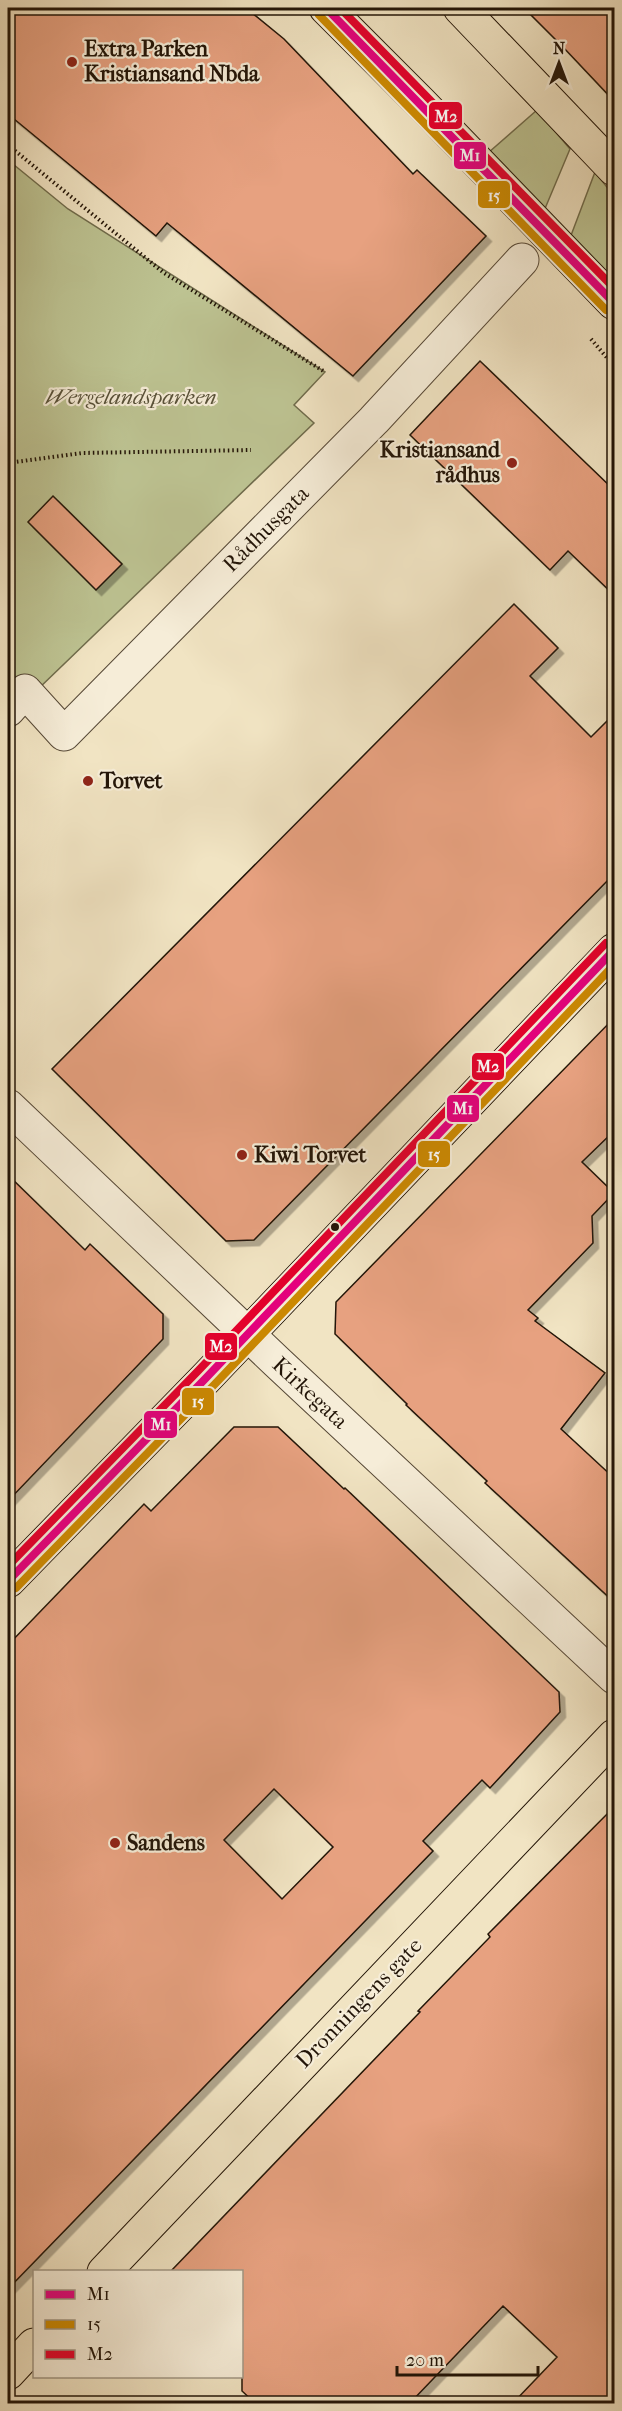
<svg xmlns="http://www.w3.org/2000/svg" width="622" height="2411" viewBox="0 0 622 2411" font-family="'IM FELL French Canon',serif">
<style>
.green{fill:#bdc392;stroke:#706c4c;stroke-width:1.5}
.building{fill:#e7a180;stroke:#221407;stroke-width:1.5;fill-rule:evenodd;filter:url(#shadow)}
.lines{fill:none;stroke-linecap:round;stroke-linejoin:round}
.minor-casing{stroke:#564836;stroke-width:35}
.major-casing{stroke:#221407;stroke-width:35}
.path{stroke:#221407;stroke-width:4;stroke-dasharray:1.5 3;stroke-linecap:butt}
.minor{stroke:#f6edd8;stroke-width:33}
.major{stroke:#f1e4c3;stroke-width:33}
.bus-1-casing{stroke:#f6edd8;stroke-width:12}
.bus-2-casing{stroke:#f6edd8;stroke-width:12}
.bus-3-casing{stroke:#f6edd8;stroke-width:12}
.bus-1{stroke:#e5007d;stroke-width:8}
.bus-2{stroke:#cc8901;stroke-width:8}
.bus-3{stroke:#e4002b;stroke-width:8}
.poi-dot{fill:#8f2418;stroke:#f6edd8;stroke-width:2}
.bus-dot{fill:#221407;stroke:#f6edd8;stroke-width:2}
.labels{text-anchor:middle;dominant-baseline:central;stroke-width:4.5;stroke-linejoin:round;paint-order:stroke}
.poi-label{font-size:22px;font-weight:bold;fill:#221407;stroke:#f6edd8;text-anchor:start}
.park-label{font-size:22px;font-style:italic;fill:#585138;stroke:#f6edd8}
.street-label{font-size:22px;fill:#221407;stroke:#f6edd8}
.line-badge{stroke:#f6edd8;stroke-width:2}
.badge-label{font-size:16px;text-anchor:middle;font-weight:bold;fill:#fff}
</style>
<defs>
<filter id="shadow"><feDropShadow dx="5.5" dy="5.5" stdDeviation="0" flood-color="#0004"/></filter>
</defs>
<rect width="100%" height="100%" fill="#f1e4c3"/>
<filter id="stains"><feTurbulence type="fractalNoise" baseFrequency=".00333" numOctaves="4"/><feColorMatrix values="0 0 0 0 .2 0 0 0 0 .09 0 0 0 0 .02 0 0 0 .5 -.17"/></filter>
<radialGradient id="worn" r=".72"><stop offset=".6" stop-color="#630" stop-opacity="0"/><stop offset="1" stop-color="#630" stop-opacity=".3"/></radialGradient>
<!-- green -->
<path class="green" d="M537 110 570 149 544 211 488 153Z
M8 160 68 209 325 372 294 405 314 423 8 718Z
M595 172 614 196V283L570 238Z"/>
<!-- building -->
<path class="building" d="M8 8H246L284 39 413 174 417 170 486 236 353 376 167 223 156 236 8 114Z
M524 8H615V102L563 47Z
M480 361 615 491V596L568 551 550 570 410 435Z
M53 496 122 564 96 590 28 522Z
M514 604 558 648 530 676 591 737 615 713V873L254 1240 226 1241 52 1069Z
M615 1017V1130L582 1162 614 1193 592 1216 593 1243 528 1310 538 1318 535 1321 605 1373 561 1429 615 1479V1603L485 1483 487 1481 406 1405 407 1404 335 1334 336 1302Z
M8 1175 85 1250 90 1244 163 1314V1339L8 1501Z
M234 1427H278L344 1489 345 1488 559 1692 560 1712 490 1788 482 1780 423 1841 433 1851 8 2289V1645L144 1504 151 1511ZM274 1789 333 1847 282 1899 224 1840Z
M615 1806V2403H513L557 2357 503 2306 410 2403H255L242 2391V2271H171L420 2012 418 2011 490 1937 488 1934Z"/>
<g class="lines">
<!-- minor casing -->
<g class="minor-casing">
<path id="minor" d="M8 710 25 691 64 734 374 420 522 260
M8 1106 277 1362 614 1677"/>
</g>
<!-- major casing -->
<g class="major-casing">
<path id="major" d="M326 8 421 103 614 303
M460 8 614 169
M8 1581 205 1379 614 950
M104 2272 614 1736
M8 2373 34 2345"/>
</g>
<!-- path -->
<path class="path" d="M8 145 164 273 325 372
M591 339 614 366
M8 463 82 453 251 450"/>
<!-- minor -->
<use href="#minor" class="minor"/>
<!-- major -->
<use href="#major" class="major"/>
<!-- bus-1 casing -->
<g class="bus-1-casing">
<path id="bus-1" d="M326 8 614 303
M8 1581 205 1379 614 950"/>
</g>
<!-- bus-2 casing -->
<g class="bus-2-casing">
<path id="bus-2" d="M319 15 606 310
M16 1588 213 1386 614 965"/>
</g>
<!-- bus-3 casing -->
<g class="bus-3-casing">
<path id="bus-3" d="M340 8 614 288
M8 1566 197 1372 606 943"/>
</g>
<!-- bus-1 -->
<use href="#bus-1" class="bus-1"/>
<!-- bus-2 -->
<use href="#bus-2" class="bus-2"/>
<!-- bus-3 -->
<use href="#bus-3" class="bus-3"/>
</g>
<!-- markers -->
<g class="poi-dot">
<circle cx="72" cy="62" r="6"/>
<circle cx="512" cy="463" r="6"/>
<circle cx="88" cy="781" r="6"/>
<circle cx="242" cy="1155" r="6"/>
<circle cx="115" cy="1843" r="6"/>
</g>
<circle class="bus-dot" cx="335" cy="1227" r="5"/>
<g class="labels">
<!-- poi labels -->
<g class="poi-label">
<text x="84" y="49">Extra Parken<tspan x="84" dy="25">Kristiansand Nbda</tspan></text>
<text x="500" y="450" text-anchor="end">Kristiansand<tspan x="500" dy="25">rådhus</tspan></text>
<text x="100" y="781">Torvet</text>
<text x="254" y="1155">Kiwi Torvet</text>
<text x="127" y="1843">Sandens</text>
</g>
<!-- park labels -->
<g class="park-label">
<text x="131" y="397">Wergelandsparken</text>
</g>
<!-- street labels -->
<g class="street-label">
<text transform="translate(266 529) rotate(-45)">Rådhusgata</text>
<text transform="translate(310 1393) rotate(43)">Kirkegata</text>
<text transform="translate(359 2003) rotate(-46)">Dronningens gate</text>
</g>
</g>
<g class="line-badge">
<rect x="428" y="101" width="35" height="29" rx="6" fill="#e4002b"/>
<rect x="453" y="141" width="34" height="29" rx="6" fill="#e5007d"/>
<rect x="477" y="180" width="34" height="29" rx="6" fill="#cc8901"/>
<rect x="471" y="1052" width="34" height="29" rx="6" fill="#e4002b"/>
<rect x="446" y="1094" width="34" height="29" rx="6" fill="#e5007d"/>
<rect x="417" y="1140" width="34" height="28" rx="6" fill="#cc8901"/>
<rect x="204" y="1332" width="34" height="29" rx="6" fill="#e4002b"/>
<rect x="181" y="1387" width="34" height="29" rx="6" fill="#cc8901"/>
<rect x="143" y="1410" width="35" height="29" rx="6" fill="#e5007d"/>
</g>
<g class="badge-label">
<text x="446" y="122">M2</text>
<text x="470" y="161">M1</text>
<text x="494" y="201">15</text>
<text x="488" y="1072">M2</text>
<text x="463" y="1114">M1</text>
<text x="434" y="1160">15</text>
<text x="221" y="1352">M2</text>
<text x="198" y="1407">15</text>
<text x="161" y="1430">M1</text>
</g>
<!-- margin -->
<rect width="622" height="2411" fill="none" stroke="#f1e4c3" stroke-width="30"/>
<rect x="9" y="9" width="604" height="2393" fill="none" stroke="#221407" stroke-width="3"/>
<rect x="15" y="15" width="592" height="2381" fill="none" stroke="#221407" stroke-width="1.5"/>
<!-- legend -->
<rect x="33" y="2270" width="210" height="108" fill="#f6edd8" stroke="#a19684" stroke-width="1.5"/>
<rect x="45" y="2290" width="30" height="9" fill="#e5007d" stroke="#a19684" stroke-width="1.5"/>
<text x="87" y="2300" font-size="18" fill="#221407">M1</text>
<rect x="45" y="2320" width="30" height="9" fill="#cc8901" stroke="#a19684" stroke-width="1.5"/>
<text x="87" y="2330" font-size="18" fill="#221407">15</text>
<rect x="45" y="2350" width="30" height="9" fill="#e4002b" stroke="#a19684" stroke-width="1.5"/>
<text x="87" y="2360" font-size="18" fill="#221407">M2</text>
<!-- north arrow -->
<g transform="translate(559 63)" stroke="#f6edd8" stroke-width="4.5" paint-order="stroke">
<path d="M0-4.5L10 22L0 15L-10 22Z" fill="#221407"/>
<text y="-9" font-size="16" font-weight="bold" text-anchor="middle" fill="#221407">N</text>
</g>
<!-- scale -->
<path d="M397 2366v9h141v-9" fill="none" stroke="#221407" stroke-width="3"/>
<text x="406" y="2366" font-size="18" fill="#221407" stroke="#f6edd8" stroke-width="4.5" paint-order="stroke">20 m</text>
<rect width="100%" height="100%" filter="url(#stains)"/>
<rect width="100%" height="100%" fill="url(#worn)"/>
</svg>
